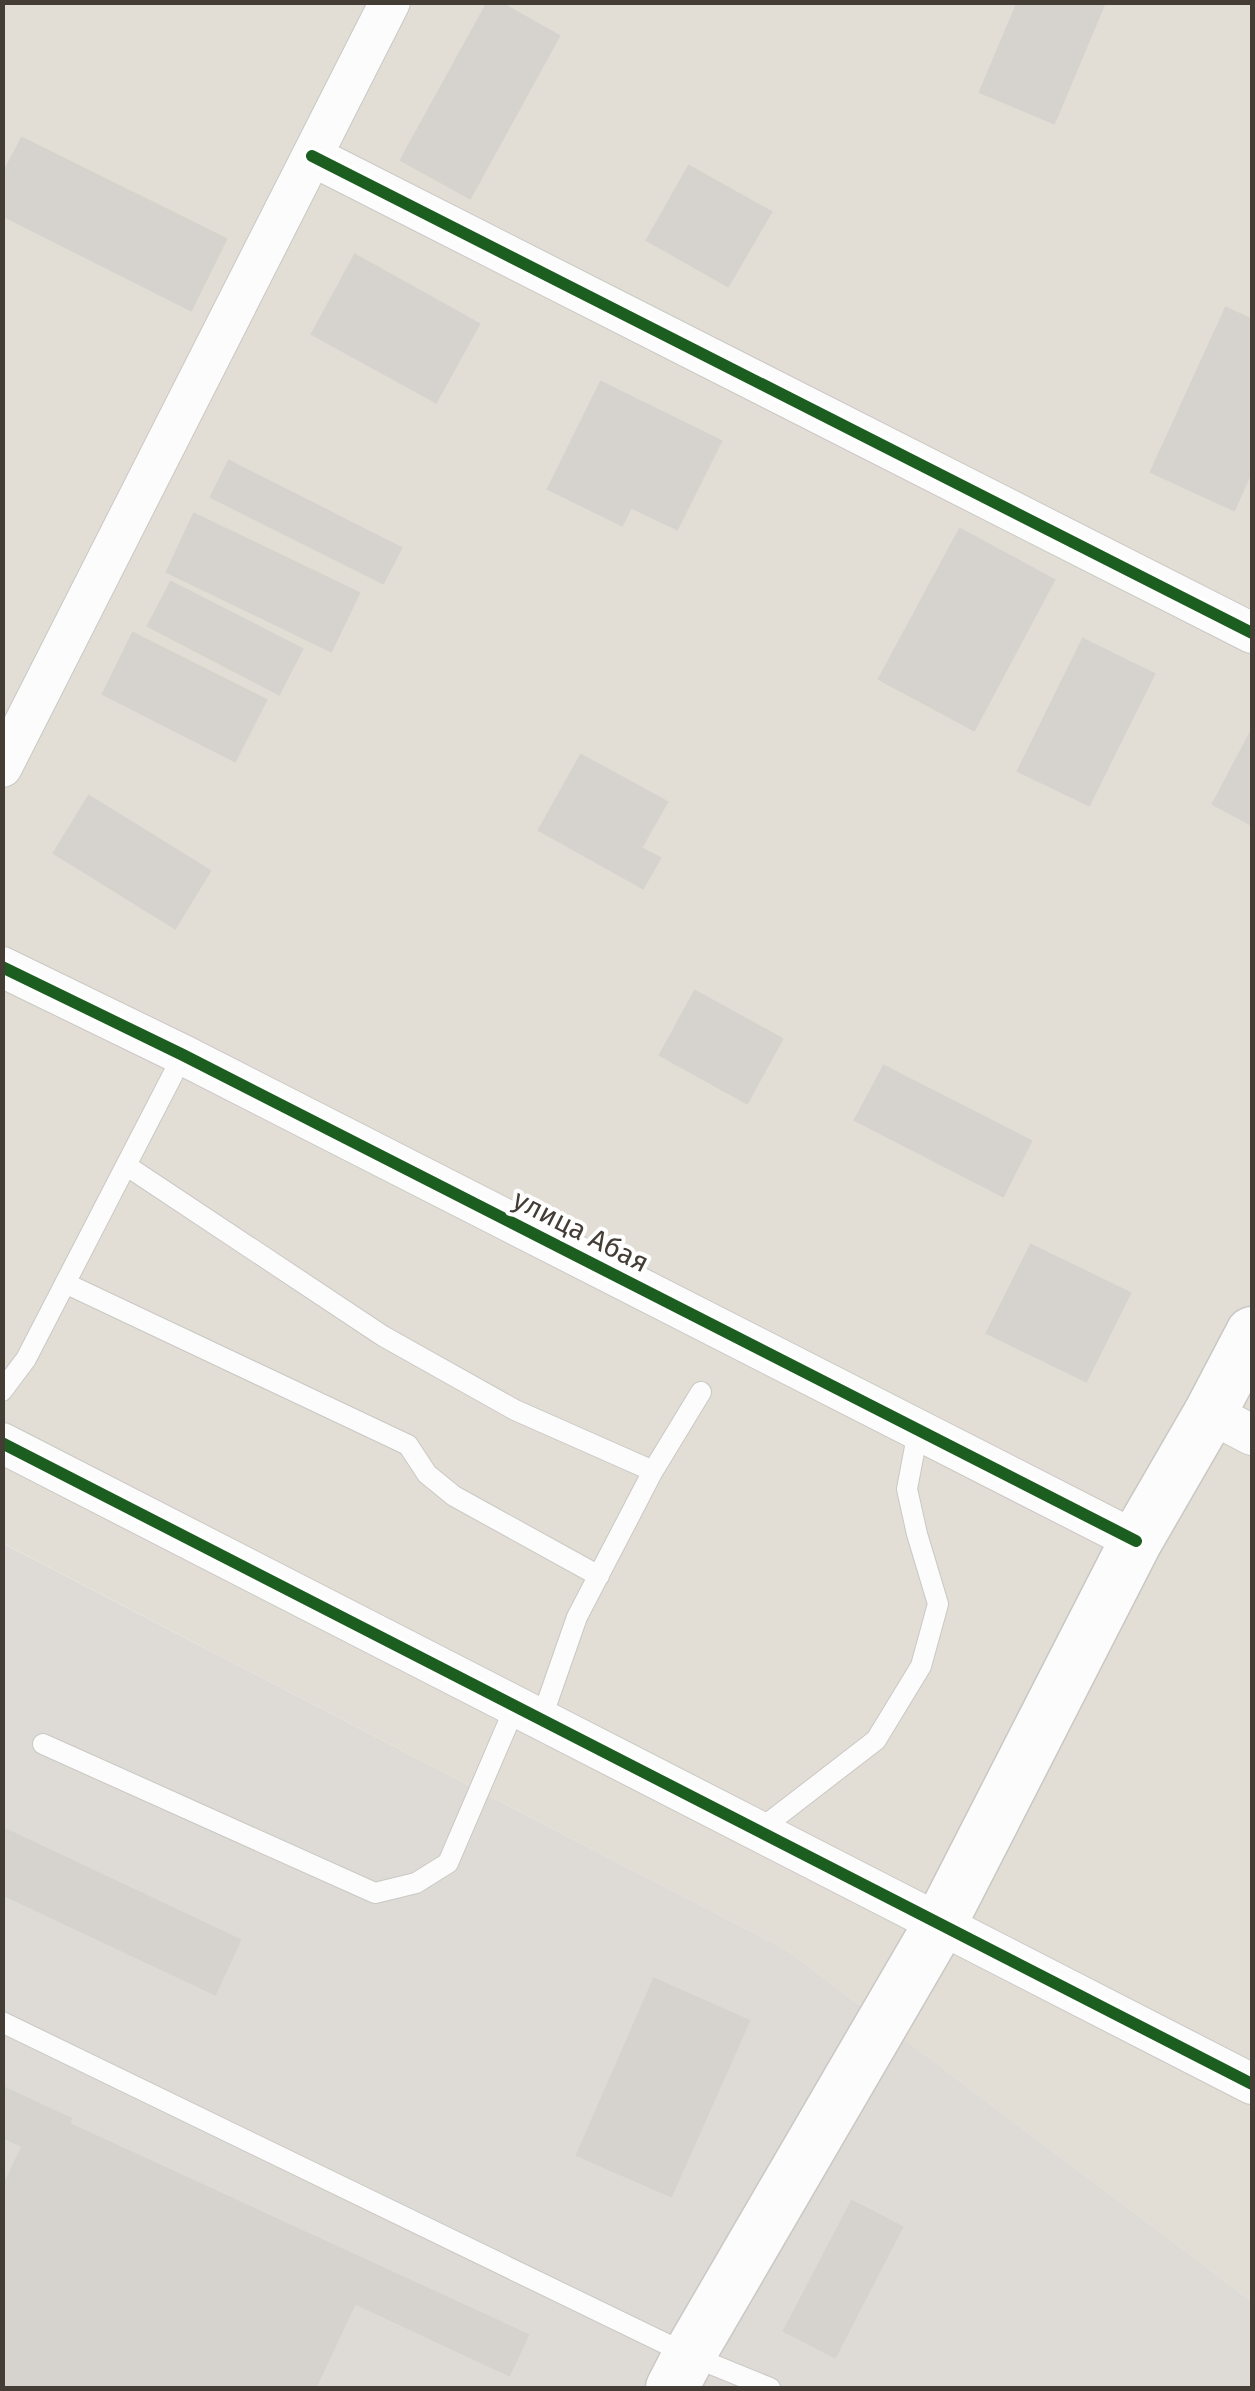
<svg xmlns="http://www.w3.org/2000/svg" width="1255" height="2391" viewBox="0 0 1255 2391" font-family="'Fira Sans',sans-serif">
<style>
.residential{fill:#e2ded5}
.industrial{fill:#dedbd6}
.building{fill:#d6d3cf;stroke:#d6d3ce;stroke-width:2.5}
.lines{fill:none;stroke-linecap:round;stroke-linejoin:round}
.service-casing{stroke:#cac8c4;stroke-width:22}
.minor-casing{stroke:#cac8c4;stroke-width:42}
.tertiary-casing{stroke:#cac8c4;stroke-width:55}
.service{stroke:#fcfcfc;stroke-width:20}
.minor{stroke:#fcfcfc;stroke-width:40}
.tertiary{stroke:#fcfcfc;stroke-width:52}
.cycleway-casing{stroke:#fff;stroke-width:19}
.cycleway{stroke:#1b5e20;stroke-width:12}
.labels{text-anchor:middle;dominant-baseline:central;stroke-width:8;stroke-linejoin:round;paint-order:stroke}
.street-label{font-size:28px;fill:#433d35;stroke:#fff}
</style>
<rect width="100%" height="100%" fill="#eeece8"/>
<!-- residential -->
<path class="residential" d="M2 3H1252V2302L786 1950 3 1543Z"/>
<!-- industrial -->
<path class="industrial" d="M2 1543 786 1950 1252 2302V2388H3Z"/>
<!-- building -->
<path class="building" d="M488 2H499L559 36 470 198 401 160Z
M1018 2H1105L1054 123 980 92Z
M22 138 226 239 191 310 2 215V176Z
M689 166 771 212 728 286 647 240Z
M355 255 479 324 436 402 312 334Z
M1226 308 1252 320V470L1234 510 1151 472Z
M601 382 721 441 677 529 631 507 622 525 548 489Z
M229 461 401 548 383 583 211 497Z
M194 514 359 593 331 651 167 572Z
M960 529 1054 580 974 730 879 679Z
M171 582 302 649 279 694 148 626Z
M133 633 266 700 235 761 103 694Z
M1083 639 1154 674 1089 805 1018 771Z
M1252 730V825L1213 804Z
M581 755 667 802 641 848 660 858 643 888 539 830Z
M89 796 210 871 175 928 54 853Z
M695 991 782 1039 747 1103 660 1055Z
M884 1066 1031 1141 1003 1196 855 1120Z
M1031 1245 1130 1293 1086 1381 987 1333Z
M2 1828 240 1940 215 1994 2 1894Z
M654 1979 749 2021 671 2196 577 2155Z
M2 2087 71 2119 69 2124 528 2335 509 2375 355 2303 315 2388 2 2387V2189L23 2146 2 2137Z
M852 2201 902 2227 835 2357 784 2331Z"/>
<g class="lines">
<!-- service casing -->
<g class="service-casing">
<path id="service" d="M127 1166 383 1336 515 1410 653 1471
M65 1283 408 1445 427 1474 454 1496 599 1576
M2 1391 26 1359 183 1055
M541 1720 577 1617 653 1471 701 1392
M43 1744 375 1893 416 1883 448 1863 515 1707
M758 1831 876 1740 921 1666 938 1604 917 1534 907 1489 918 1431
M2 2022 689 2355 770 2388"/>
</g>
<!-- minor casing -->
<g class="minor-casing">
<path id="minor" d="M312 156 1252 633
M2 767 390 2
M2 967 183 1055 1136 1541
M1210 1413 1252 1435
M2 1443 1252 2084"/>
</g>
<!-- tertiary casing -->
<g class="tertiary-casing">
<path id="tertiary" d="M672 2388 689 2355 940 1924 1136 1541 1210 1413 1252 1333"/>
</g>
<!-- service -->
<use href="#service" class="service"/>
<!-- minor -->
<use href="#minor" class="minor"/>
<!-- tertiary -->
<use href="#tertiary" class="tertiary"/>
<!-- cycleway casing -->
<g class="cycleway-casing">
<path id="cycleway" d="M312 156 1252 633
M2 967 183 1055 1136 1541
M2 1443 1252 2084"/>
</g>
<!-- cycleway -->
<use href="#cycleway" class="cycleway"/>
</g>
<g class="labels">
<!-- street labels -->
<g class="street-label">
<text transform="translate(581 1231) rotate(27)">улица Абая</text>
</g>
</g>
<!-- border -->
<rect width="1255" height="2391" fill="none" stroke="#433d35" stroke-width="10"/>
</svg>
